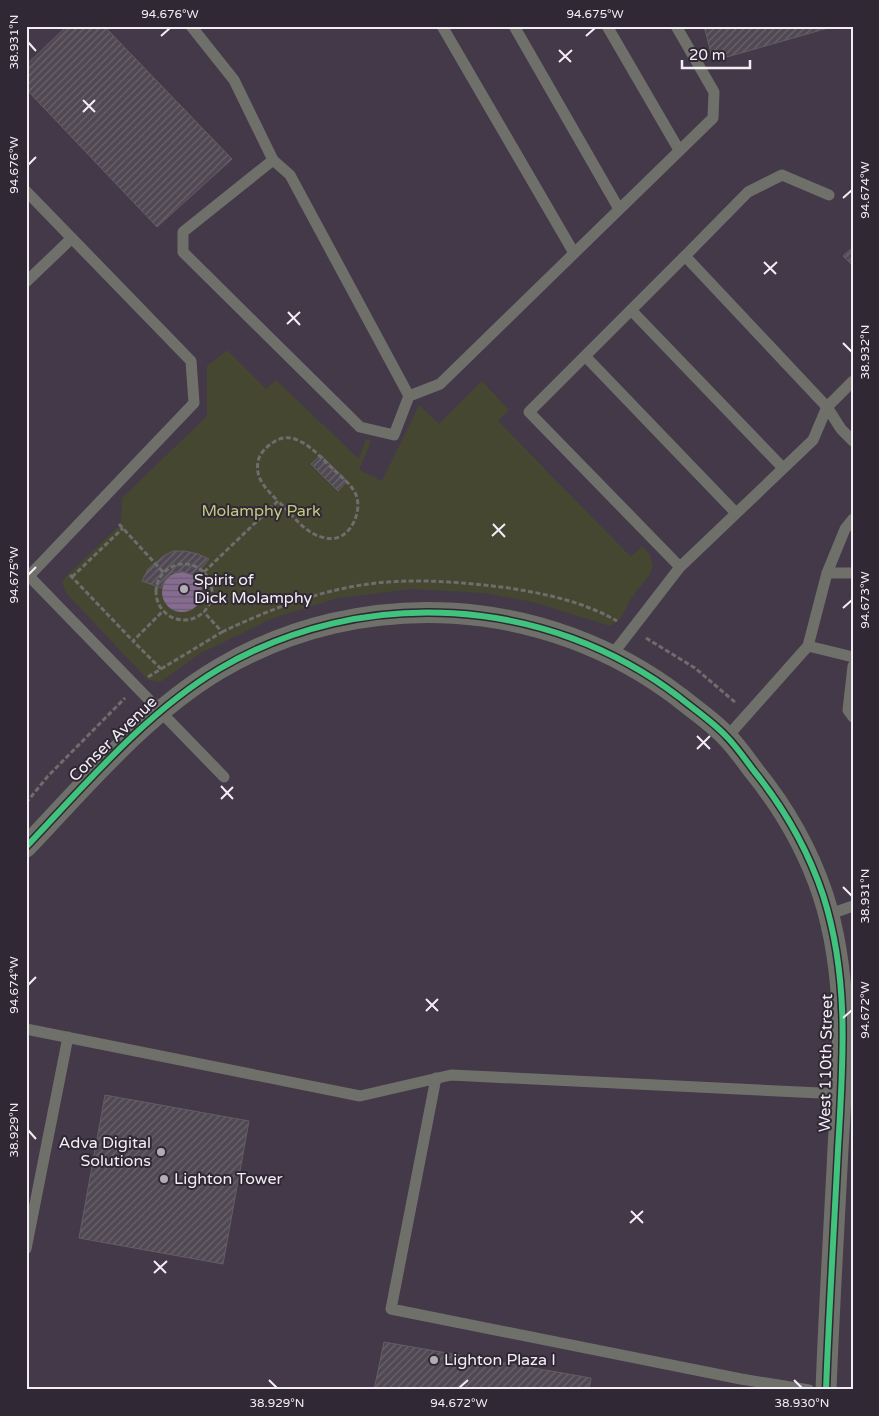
<svg xmlns="http://www.w3.org/2000/svg" width="879" height="1416" viewBox="0 0 879 1416" font-family="'Varela Round',sans-serif">
<style>
.built{fill:#443949}
.park{fill:#454731}
.water{fill:url(#water-rules)}
.building{fill:url(#building-hatch);stroke:#625e63}
.lines{fill:none;stroke-linecap:round;stroke-linejoin:round}
.path{stroke:#6e6d6b;stroke-width:3;stroke-dasharray:5 2.5;stroke-linecap:butt}
.service{stroke:#70706b;stroke-width:11}
.minor{stroke:#70706b;stroke-width:21}
.cycleway-casing{stroke:#302834;stroke-width:9}
.cycleway{stroke:#40c37c;stroke-width:6}
.ticks{fill:none;stroke:#f3eef6;stroke-width:2}
.poi-dot{fill:#b2adb5;stroke:#302834;stroke-width:2}
.labels{text-anchor:middle;dominant-baseline:central;stroke-width:4;stroke-linejoin:round;paint-order:stroke}
.park-label{font-size:16px;fill:#c0ca7e;stroke:#302834}
.poi-label{font-size:16px;fill:#f3eef6;stroke:#302834;text-anchor:start}
.street-label{font-size:16px;fill:#f3eef6;stroke:#302834}
.neatline{fill:none;stroke:#f3eef6;stroke-width:2}
.ticks-label{font-size:12px;text-anchor:middle;fill:#f3eef6}
</style>
<defs>
<pattern id="water-rules" width="6" height="5" patternUnits="userSpaceOnUse" patternTransform="scale(1.25)"><rect width="6" height="5" fill="#866c91"/><path d="M0 2.5h6" fill="none" stroke="#6b5b71"/></pattern>
<pattern id="building-hatch" width="6" height="6" patternUnits="userSpaceOnUse" patternTransform="scale(1.25)"><rect width="6" height="6" fill="#504953"/><path d="M-1 1l2-2M0 6l6-6M5 7l2-2" fill="none" stroke="#6a646c"/></pattern>
</defs>
<rect width="100%" height="100%" fill="#3a353b"/>
<!-- built -->
<path class="built" d="M26 26H853V1390H26Z"/>
<!-- park -->
<path class="park" d="M227 350 266 389 276 380 359 459 366 439 371 441 359 470 382 481 419 405 439 424 482 381 509 410 498 421 631 557 642 546 650 555 653 566 649 576 632 597 620 619 610 626 533 602 484 593 411 589 338 598 271 619 201 653 160 682 148 680 67 594 62 583 67 575 121 524 122 498 207 416V366Z"/>
<!-- water -->
<path class="water" d="M162 592a20 20 0 1 1 40 0a20 20 0 1 1-40 0Z"/>
<!-- building -->
<path class="building" d="M67 26H104L232 159 157 227 26 89V65Z
M704 26H835L713 61Z
M853 247V266L843 256Z
M321 455 347 481 338 491 311 464Z
M173 551H185L198 554 209 559 195 576 181 571 171 573 164 581 161 588 142 581 148 569 165 555Z
M105 1095 249 1121 223 1264 79 1238Z
M384 1342 591 1378 589 1390H374Z"/>
<g class="lines">
<!-- path -->
<path class="path" d="M119 524 163 572
M156 592a28 28 0 1 1 56 0a28 28 0 1 1-56 0Z
M204 572 278 501C294 516 310 542 336 538 351 535 361 513 357 498 355 487 341 477 333 469 317 454 294 425 271 444 266 447 261 453 259 458 253 477 266 489 278 501
M70 575 133 641
M72 577 123 528
M222 632C274 607 331 586 388 582 429 579 469 583 509 588 547 594 584 602 617 621
M646 638 695 668 736 703
M161 669 222 632 204 612
M148 677 161 669 133 641 163 611
M26 803 48 776 125 698"/>
<!-- service -->
<path class="service" d="M191 26 234 80 273 160
M442 26 574 253
M514 26 619 209
M607 26 679 150
M26 191 191 361 194 403 29 576
M685 256 748 192 782 175 829 195
M26 282 72 238
M631 310 783 468
M585 356 736 513
M409 396 290 175 273 160 183 232V252L360 427 394 435 409 396 440 384 713 118 714 92 676 26
M827 407 841 429 853 441
M680 567 529 412 685 256 827 407 853 381
M26 573 224 777
M827 573H853
M808 646 853 657
M612 655 680 567 813 440 827 407
M853 666 848 710 853 717
M727 737 808 646 827 573 845 529 853 519
M827 915 853 906
M26 1029 360 1096 451 1075 841 1094
M436 1078 391 1309 741 1379 809 1390
M26 1249 68 1037"/>
<!-- minor -->
<path class="minor" d="M26 847C85 785 145 713 219 669 363 584 547 596 679 697 695 710 712 721 726 736 736 746 745 759 754 771 784 808 808 850 823 895 850 979 843 1063 838 1149 834 1229 829 1310 826 1390"/>
<!-- cycleway casing -->
<g class="cycleway-casing">
<path id="cycleway" d="M26 847C85 785 145 713 219 669 363 584 547 596 679 697 695 710 712 721 726 736 736 746 745 759 754 771 784 808 808 850 823 895 850 979 843 1063 838 1149 834 1229 829 1310 826 1390"/>
</g>
<!-- cycleway -->
<use href="#cycleway" class="cycleway"/>
</g>
<!-- ticks -->
<path class="ticks" d="M161 36 170 28M586 36 595 28M28 42 36 51M559 50 571 62M559 62 572 50M83 100 95 112M83 112 95 100M28 165 36 157M843 198 852 190M764 262 776 274M764 274 777 262M288 312 300 325M287 324 300 312M843 343 852 352M493 524 505 537M492 536 505 524M28 575 36 567M843 608 852 600M697 736 710 749M697 749 710 736M221 786 233 799M221 799 233 787M843 887 852 896M28 985 36 977M426 999 438 1011M426 1011 438 999M843 1018 852 1010M28 1130 36 1139M631 1211 643 1223M630 1223 643 1211M154 1261 166 1273M154 1273 167 1261M269 1380 277 1388M794 1380 802 1388M459 1388 468 1380"/>
<!-- markers -->
<g class="poi-dot">
<circle cx="184" cy="589" r="5"/>
<circle cx="161" cy="1152" r="5"/>
<circle cx="164" cy="1179" r="5"/>
<circle cx="434" cy="1360" r="5"/>
</g>
<g class="labels">
<!-- park labels -->
<g class="park-label">
<text x="261" y="511">Molamphy Park</text>
</g>
<!-- poi labels -->
<g class="poi-label">
<text x="194" y="580">Spirit of<tspan x="194" dy="18">Dick Molamphy</tspan></text>
<text x="151" y="1143" text-anchor="end">Adva Digital<tspan x="151" dy="18">Solutions</tspan></text>
<text x="174" y="1179">Lighton Tower</text>
<text x="444" y="1360">Lighton Plaza I</text>
</g>
<!-- street labels -->
<g class="street-label">
<text transform="translate(113 739) rotate(-44)">Conser Avenue</text>
<text transform="translate(826 1063) rotate(-89)">West 110th Street</text>
</g>
</g>
<!-- border -->
<rect width="879" height="1416" fill="none" stroke="#302834" stroke-width="55"/>
<!-- scale -->
<path d="M682 60v8h68v-8" fill="none" stroke="#f3eef6" stroke-width="2.5"/>
<text x="689" y="60" font-size="15" fill="#f3eef6" stroke="#302834" stroke-width="4" paint-order="stroke">20 m</text>
<rect x="28" y="28" width="824" height="1360" class="neatline"/>
<g class="ticks-label">
<text x="170" y="18">94.676°W</text>
<text x="595" y="18">94.675°W</text>
<text transform="translate(14 42) rotate(-90)" y="4">38.931°N</text>
<text transform="translate(14 165) rotate(-90)" y="4">94.676°W</text>
<text transform="translate(865 190) rotate(-90)" y="4">94.674°W</text>
<text transform="translate(865 352) rotate(-90)" y="4">38.932°N</text>
<text transform="translate(14 575) rotate(-90)" y="4">94.675°W</text>
<text transform="translate(865 600) rotate(-90)" y="4">94.673°W</text>
<text transform="translate(865 896) rotate(-90)" y="4">38.931°N</text>
<text transform="translate(14 985) rotate(-90)" y="4">94.674°W</text>
<text transform="translate(865 1010) rotate(-90)" y="4">94.672°W</text>
<text transform="translate(14 1130) rotate(-90)" y="4">38.929°N</text>
<text x="277" y="1407">38.929°N</text>
<text x="459" y="1407">94.672°W</text>
<text x="802" y="1407">38.930°N</text>
</g>
</svg>
